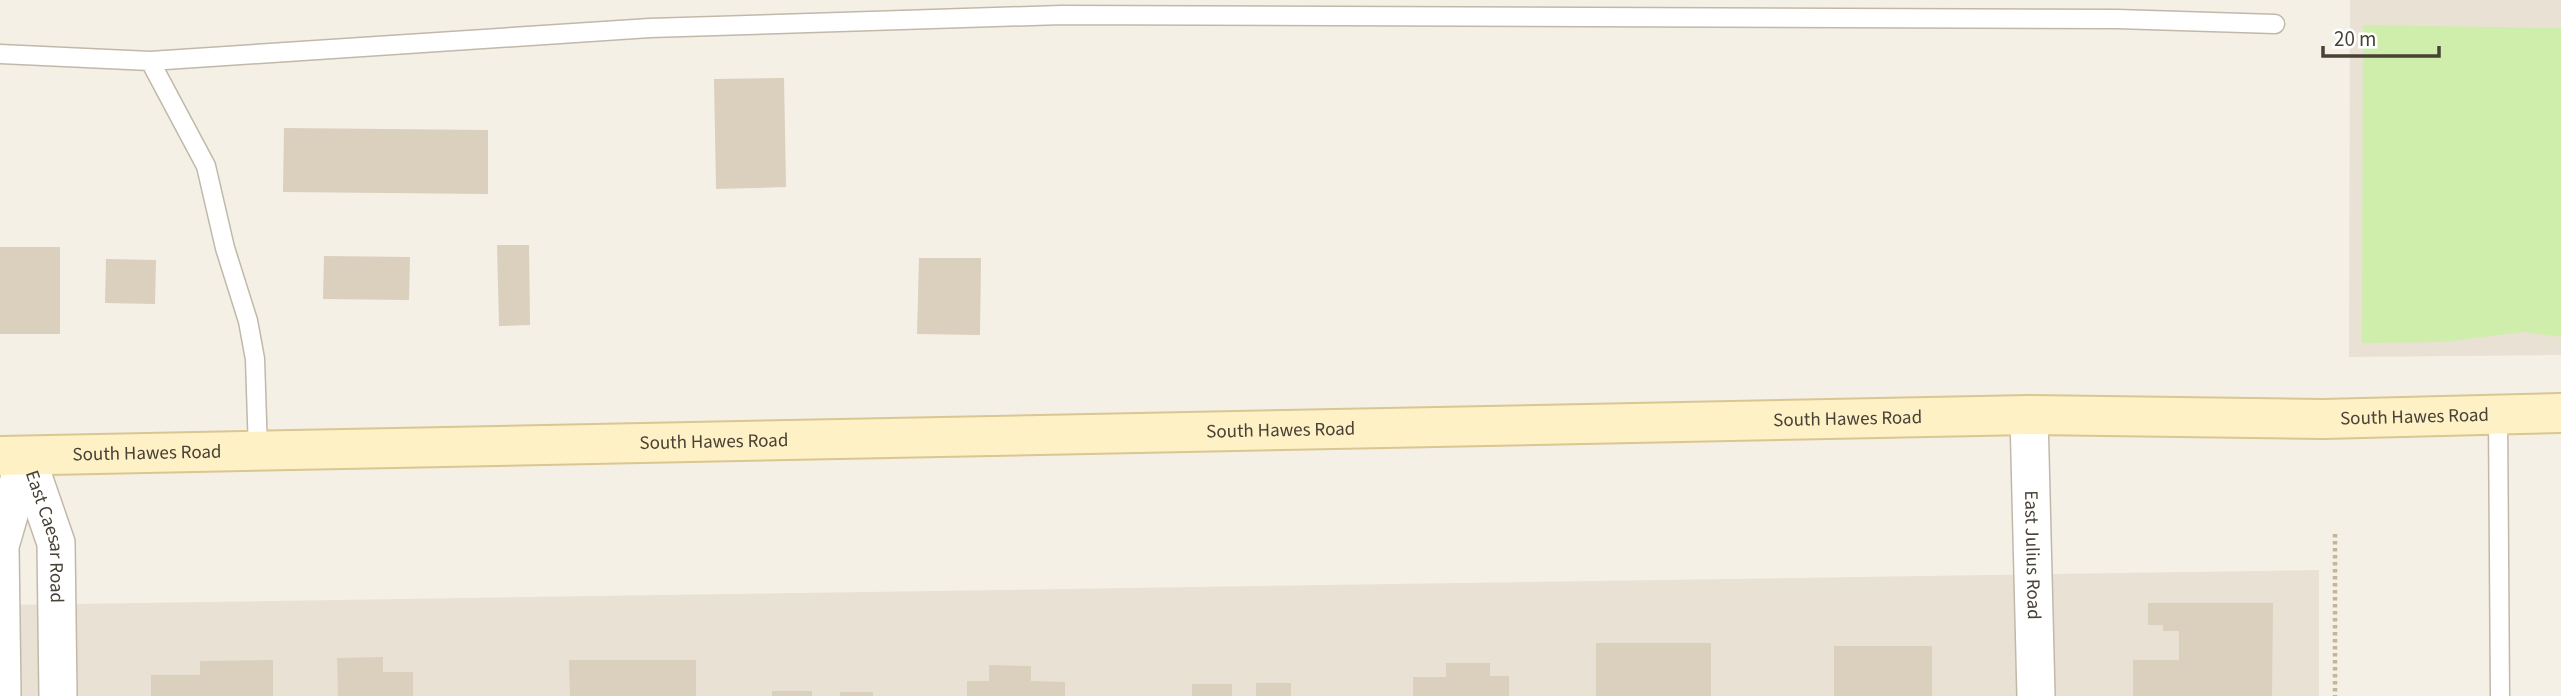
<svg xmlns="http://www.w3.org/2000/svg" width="2561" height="696" viewBox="0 0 2561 696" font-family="'Source Sans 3',sans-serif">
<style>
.residential{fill:#e9e2d4}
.green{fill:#cfedab}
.building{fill:#dbcfbd}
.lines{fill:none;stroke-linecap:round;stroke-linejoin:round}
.lane-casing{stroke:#c1b8a8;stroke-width:21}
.street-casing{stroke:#c1b8a8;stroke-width:40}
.secondary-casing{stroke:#d9c691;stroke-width:42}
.path{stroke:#c4b498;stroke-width:4.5;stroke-dasharray:3.5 3.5;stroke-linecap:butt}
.lane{stroke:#fff;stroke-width:18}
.street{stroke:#fff;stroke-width:37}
.secondary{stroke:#fff1c6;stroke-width:38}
.labels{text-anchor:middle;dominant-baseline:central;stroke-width:5;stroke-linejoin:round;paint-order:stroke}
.street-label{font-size:19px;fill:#484135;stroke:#fff}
</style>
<rect width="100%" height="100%" fill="#f5f0e6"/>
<!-- residential -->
<path class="residential" d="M2350 0H2561V355L2349 357Z
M2319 570V696H0V605Z"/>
<!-- green -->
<path class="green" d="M2363 25 2561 28V337L2523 332 2443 342 2362 343Z"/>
<!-- building -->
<path class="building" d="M784 78 786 187 716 189 714 79Z
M284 128 488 130V194L283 192Z
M497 245H529L530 325 499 326Z
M0 247H60V334H0Z
M324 256 410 257 409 300 323 299Z
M919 258H981L980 335 917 334Z
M106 259 156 260 155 304 105 303Z
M2148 603H2273L2272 696H2133V660H2179V631H2163V625H2148Z
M1596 643H1711V696H1596Z
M1834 646H1932V696H1834Z
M383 657V672H413V696H338L337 658Z
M273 660V696H151V675H200V661Z
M569 660H696V696H570Z
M1446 663H1490V676H1509V696H1413V677H1446Z
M989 665 1031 666V681L1065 682V696H967V681H989Z
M1256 683H1291V696H1256Z
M1192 684H1232V696H1192Z
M772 691H812V696H772Z
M840 692H873V696H840Z"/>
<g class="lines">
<!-- lane casing -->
<g class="lane-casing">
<path id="lane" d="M0 54 150 61 206 166 225 248 248 321 255 359 258 451
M150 61 650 28 1061 15 2117 19 2275 24
M2498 415 2500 696"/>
</g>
<!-- street casing -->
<g class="street-casing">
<g id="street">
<path id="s1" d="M2029 415 2036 696"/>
<path id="s2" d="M26 456 56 543 58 696"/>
<path d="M2 696 0 546 26 456"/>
</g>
</g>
<!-- secondary casing -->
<g class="secondary-casing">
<g id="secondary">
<path id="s3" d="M0 456 2029 415 2323 419 2561 413"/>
</g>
</g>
<!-- path -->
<path class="path" d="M2335 534V696"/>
<!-- lane -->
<use href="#lane" class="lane"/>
<!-- street -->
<use href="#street" class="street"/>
<!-- secondary -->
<use href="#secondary" class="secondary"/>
</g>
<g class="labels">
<!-- street labels -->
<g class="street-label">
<text stroke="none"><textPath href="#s3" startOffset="2415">South Hawes Road</textPath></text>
<text stroke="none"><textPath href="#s3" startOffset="1848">South Hawes Road</textPath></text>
<text stroke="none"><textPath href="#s3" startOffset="1281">South Hawes Road</textPath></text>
<text stroke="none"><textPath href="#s3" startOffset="714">South Hawes Road</textPath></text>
<text stroke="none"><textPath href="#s3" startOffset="147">South Hawes Road</textPath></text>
<text stroke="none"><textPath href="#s2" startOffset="84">East Caesar Road</textPath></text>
<text stroke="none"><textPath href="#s1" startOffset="140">East Julius Road</textPath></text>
</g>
</g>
<!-- scale -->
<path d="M2323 46v10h116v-10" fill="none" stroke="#484135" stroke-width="3.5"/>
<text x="2334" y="46" font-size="21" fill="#484135" stroke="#ffffff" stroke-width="5" paint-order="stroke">20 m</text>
</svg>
